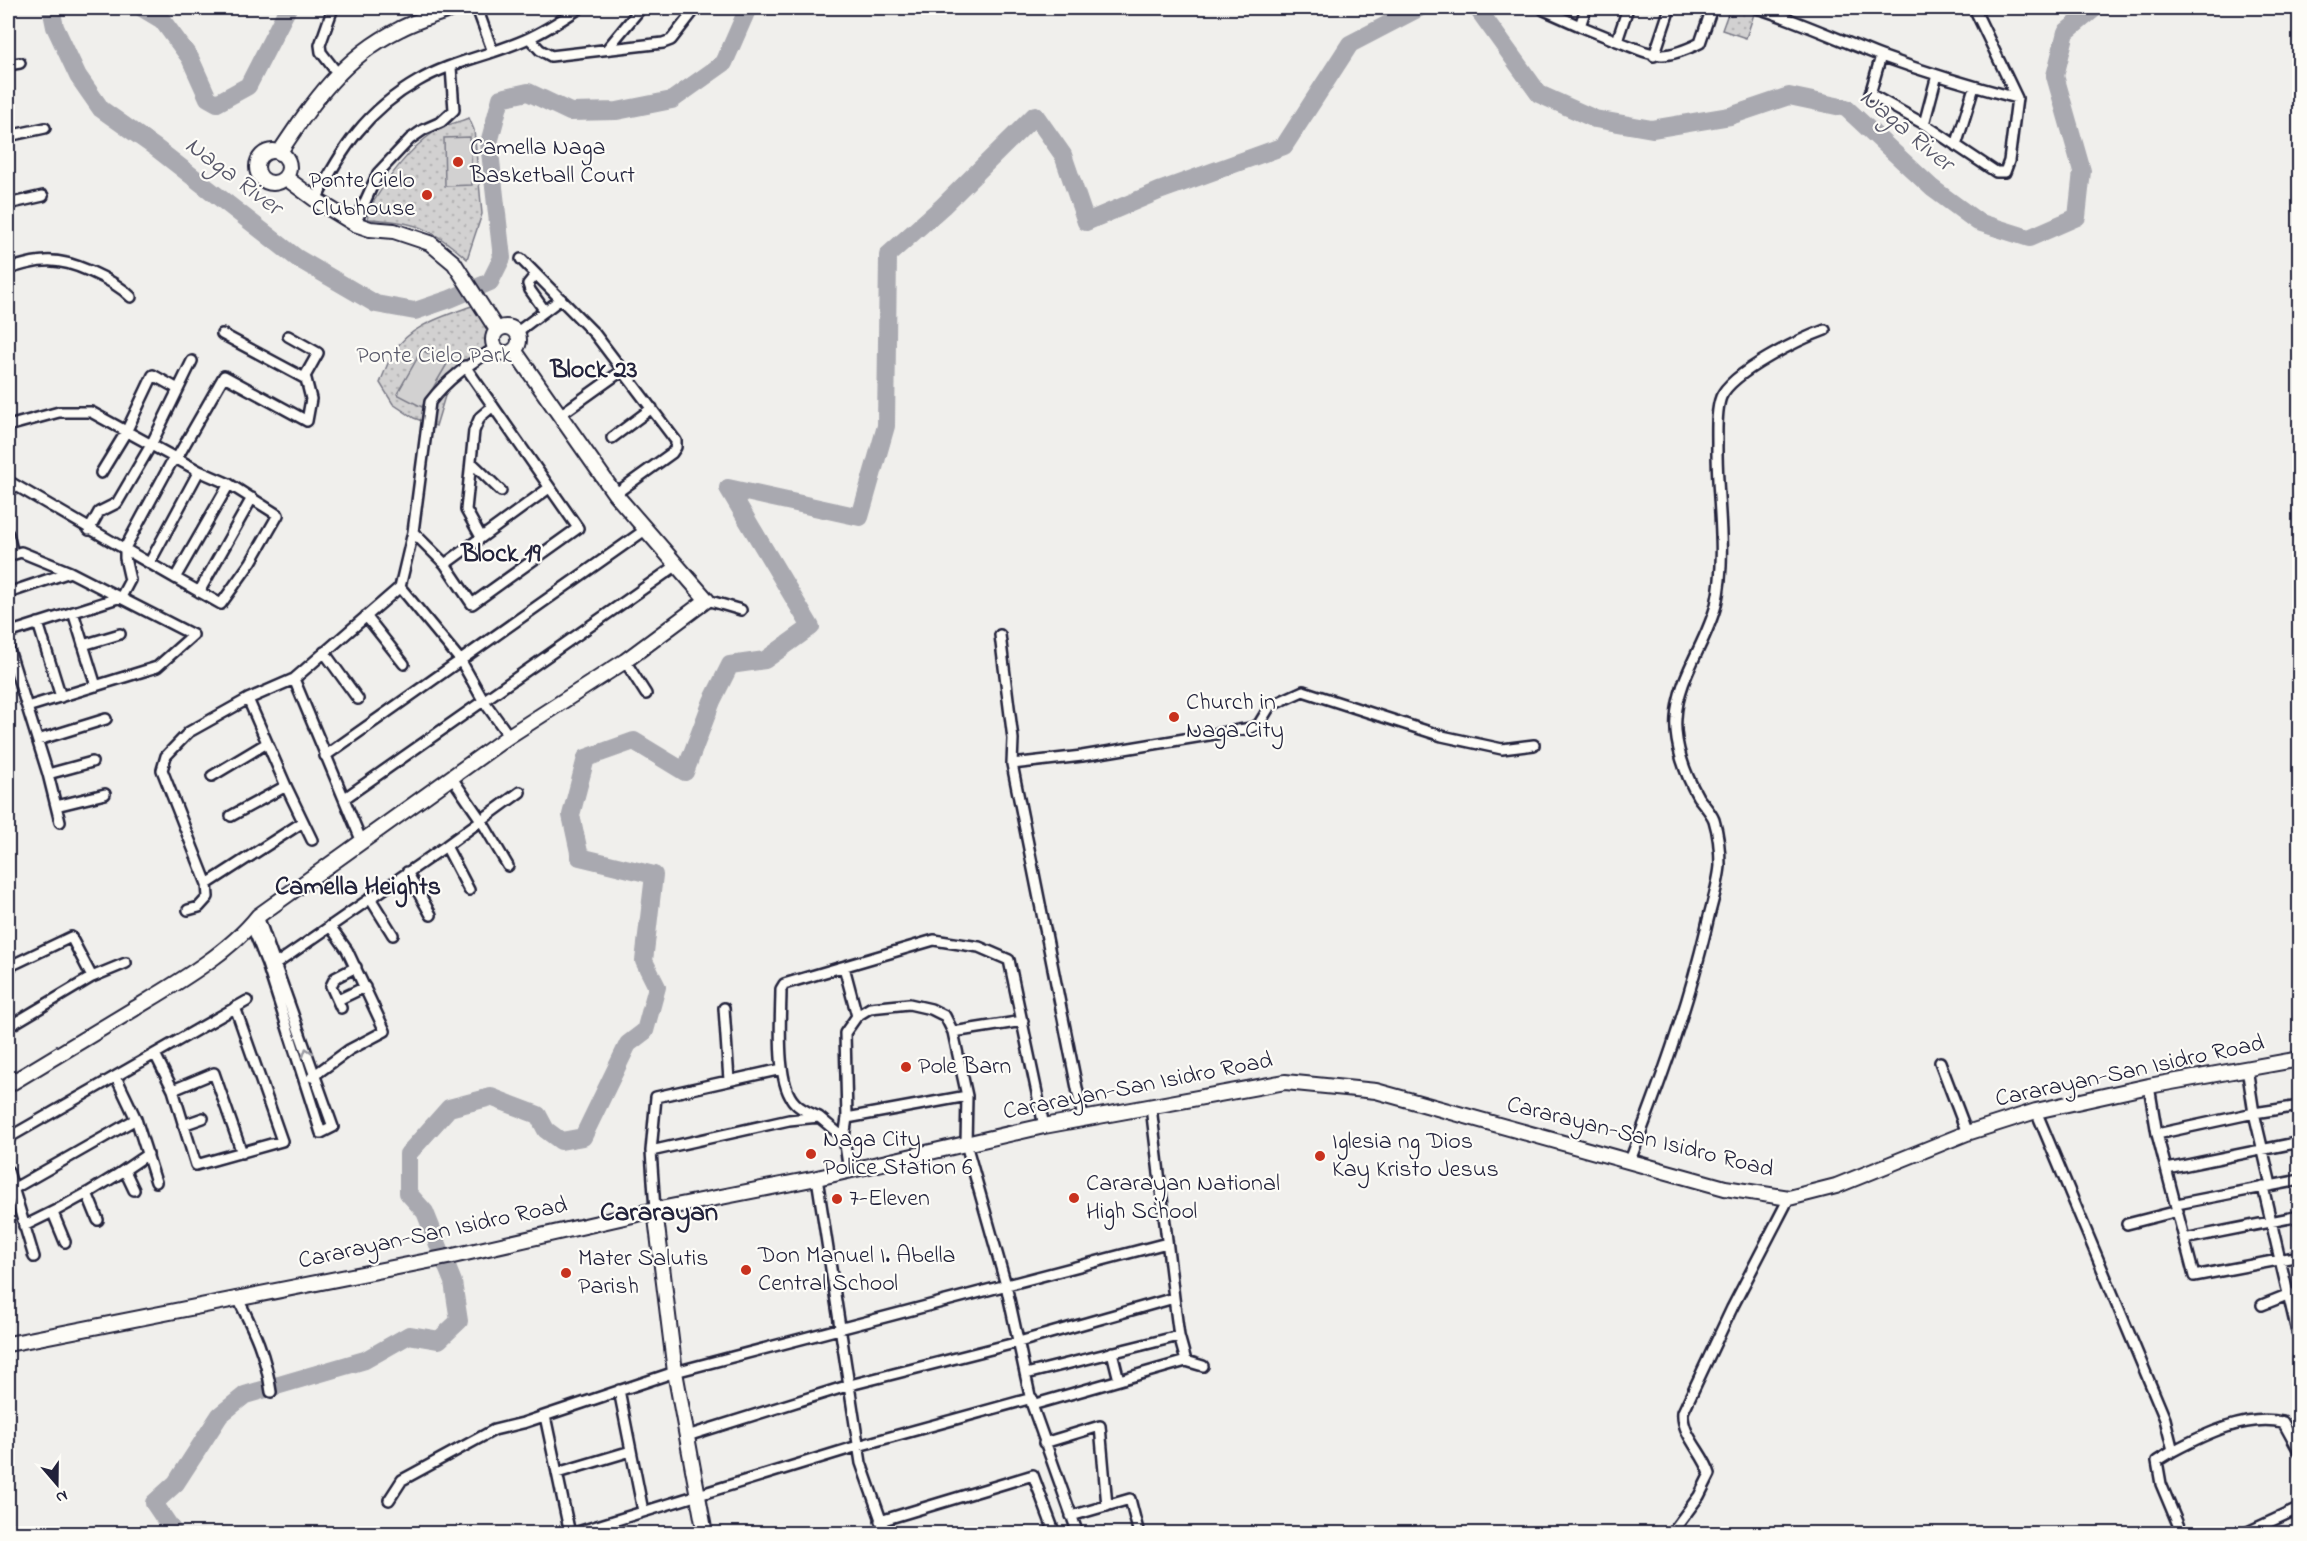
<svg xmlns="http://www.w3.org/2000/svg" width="2307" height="1541" viewBox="0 0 2307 1541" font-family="'Indie Flower',sans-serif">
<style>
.green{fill:url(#green-dots);stroke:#7a7a86;stroke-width:1.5}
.pitch{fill:#d2d1d1;stroke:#7a7a86;stroke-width:1.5}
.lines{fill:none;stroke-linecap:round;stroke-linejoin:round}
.river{stroke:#a9a9b0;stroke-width:18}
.street-casing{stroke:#22223b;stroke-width:14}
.secondary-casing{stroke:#22223b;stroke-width:18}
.street{stroke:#fdfcf7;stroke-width:9}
.secondary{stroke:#fdfcf7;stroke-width:14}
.oneway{stroke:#9a9aa2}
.poi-dot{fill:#c8321e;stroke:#fdfcf7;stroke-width:2}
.labels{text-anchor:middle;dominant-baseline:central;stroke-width:4.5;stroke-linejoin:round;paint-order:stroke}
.poi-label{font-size:24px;fill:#22223b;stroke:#fdfcf7;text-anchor:start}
.park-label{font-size:24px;fill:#575768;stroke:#fdfcf7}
.street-label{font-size:24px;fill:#22223b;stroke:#fdfcf7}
.water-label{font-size:26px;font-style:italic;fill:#58586a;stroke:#fdfcf7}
.neighbourhood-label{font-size:26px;font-weight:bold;fill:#22223b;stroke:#fdfcf7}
.quarter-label{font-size:27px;font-weight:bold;fill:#22223b;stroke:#fdfcf7}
</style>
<defs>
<pattern id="green-dots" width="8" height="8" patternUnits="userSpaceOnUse" patternTransform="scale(1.5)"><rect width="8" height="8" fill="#d2d1d1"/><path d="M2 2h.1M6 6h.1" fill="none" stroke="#b4b3b4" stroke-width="1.8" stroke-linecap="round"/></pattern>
</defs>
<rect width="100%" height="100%" fill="#f0efec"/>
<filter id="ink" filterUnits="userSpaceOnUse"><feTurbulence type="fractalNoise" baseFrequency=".0167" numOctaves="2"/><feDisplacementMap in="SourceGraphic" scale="12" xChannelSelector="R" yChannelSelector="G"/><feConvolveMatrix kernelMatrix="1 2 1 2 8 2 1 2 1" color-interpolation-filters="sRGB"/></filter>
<g filter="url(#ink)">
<!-- green -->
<path class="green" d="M1730 8H1746L1755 11 1746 38 1722 30Z
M469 118 474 130 482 214 467 259C432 228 414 221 368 219L367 213C384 183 405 152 434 132 444 125 458 122 469 118Z
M477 304 492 331 490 345 481 362 448 386 436 426 414 418 393 404 380 383C384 373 388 362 393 353 410 324 448 315 477 304Z"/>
<!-- pitch -->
<path class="pitch" d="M470 137 472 185 445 186 444 138Z
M422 350 447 364 422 407 397 394Z"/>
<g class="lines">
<!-- river -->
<path class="river" d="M51 8 55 27 78 76 101 109 156 148 297 258 376 304 415 311 450 299 490 282 502 258 489 143 501 98 528 92 570 112 617 111 672 100 724 63 748 8
M142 8 162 20 190 58 208 98 217 103 248 86 288 8
M1477 8 1539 94 1595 119 1652 129 1730 116 1789 96 1846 108 1932 188 1978 222 2029 238 2077 217 2082 171 2055 76 2066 32 2095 8
M175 1534 154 1503 176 1483 220 1415 245 1395 365 1360 409 1335 439 1340 459 1321 453 1282 425 1212 408 1193V1154L449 1108 491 1097 538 1115 546 1130 561 1141 583 1137 628 1044 645 1031 657 987 644 961 654 875 580 857 571 815 586 758 634 741 685 772 712 701 730 665 765 660 811 627 728 488 860 517 886 426 888 255 943 206 1035 115 1063 155 1086 222 1159 191 1284 146 1350 44 1419 8"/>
<!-- street casing -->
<g class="street-casing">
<path id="street" d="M333 8 320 45 321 52 338 74
M477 8 493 52
M1544 8V10L1580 26 1586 8
M1757 8C1799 21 1839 40 1881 56 1925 72 1971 86 2017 98
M1580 26 1617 41 1628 8
M529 38 540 50 551 56 663 43 671 40 696 8
M1617 41C1656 56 1661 62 1700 43L1712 8
M607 49 641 8
M1654 56 1670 8
M1881 56 1870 94 1924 124 1996 172H2005L2009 161 2017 98 1974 8
M8 65 20 63
M1924 124 1937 75
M8 136 45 128
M1956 146 1974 87
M316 200C341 149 367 110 418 81 452 61 493 55 529 38 547 30 563 19 580 8
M8 204 43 196
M355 224 378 173 410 139 423 130 441 122 454 110 451 67
M521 259 595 334 676 441V447L672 453 615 494
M8 269C19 266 32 261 45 261 70 259 113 279 131 297
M536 274 528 284 530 290 545 311
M517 332 561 299
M288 336 318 353 304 378
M560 415 623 370
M8 426 59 412H91L199 471 229 484 278 515 251 562 221 604C149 564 79 522 8 481
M612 438 652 408
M472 463 501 491
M101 473 126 432 153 375 178 389
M89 530 99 512 117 503 151 445 192 361
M413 532 445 564 472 604 578 528 465 366
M8 534 13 554
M481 537 466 510 474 431 480 417 493 406
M8 556 21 552 70 572 193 635 157 667 27 707
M150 562 199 471
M445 564 549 488
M175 578 229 484
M400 587 461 661 483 700 509 736
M199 592 252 498
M8 593 70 572
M707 600 741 610
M73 612 96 686
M366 616 404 664
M38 623 61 697
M8 633 121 597 130 580 125 558V548L171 463 177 458 224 376 307 421 311 399 306 379 222 334
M1000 635 1013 739 1012 764 1083 1118
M83 645 120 634
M8 646 48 774 60 822
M324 652 358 699
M625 661 646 694
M294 679 362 842
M248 699 286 786 312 840
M38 740 106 719
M325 756 645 530
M1012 764 1082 756 1251 728 1259 724 1270 706 1303 691 1442 736 1502 749 1534 745
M48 774 92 762
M212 776 267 743
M452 778 481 820 508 866
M345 798 677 565
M56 806 105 794
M231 816 286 786
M446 846 469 890
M407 872 431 915
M207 884 162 770 166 756 189 732 248 699 294 679 400 587 413 532 430 402C448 378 470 364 495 348
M370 898 393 935
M188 910 199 907 208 897 207 884 303 822
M251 924 267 964 321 1133 333 1127 258 916
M271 964H276L446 846 520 792
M8 967 71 937 92 977
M844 967 857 1016
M338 1000 365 987
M341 1008 331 986 335 978 356 967
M724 1008 729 1080
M8 1027 92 977 126 963
M953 1032 1023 1021
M155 1054 173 1090 196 1165 282 1141 235 1007
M1940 1062 1967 1133
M2247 1068 2254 1113 2271 1185
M116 1077 136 1119 156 1182
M312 1077 349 1050 385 1031 347 950 330 926
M2149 1086 2157 1134 2194 1276 2300 1256
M173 1090 214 1073 242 1153
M1151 1107 1174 1298 1179 1336 1186 1361
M2036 1111 2165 1419 2173 1451 2157 1461 2161 1484 2182 1534
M819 1117C810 1113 801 1110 795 1103 775 1084 781 1017 781 989L784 984 934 940 979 947 1009 960 1044 1126
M847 1118 967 1096
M183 1125 203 1118
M2157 1134 2254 1113 2300 1106
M8 1138 247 1001
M651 1151 789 1120 819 1117 844 1138
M1629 1163C1659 1086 1687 1010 1706 929 1710 909 1718 887 1720 866 1720 852 1718 833 1714 820 1711 812 1703 804 1698 797 1685 774 1674 744 1676 718 1678 677 1706 644 1716 605 1728 552 1716 496 1717 443 1717 429 1716 410 1721 397 1732 372 1800 339 1825 330
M2167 1169 2300 1142
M8 1171 34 1257
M125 1171 134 1190
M849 1171 844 1138 847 1118 845 1033 857 1016 870 1008 909 1004 931 1009 945 1016 953 1032 967 1096 966 1144 1006 1285 1032 1405 1078 1534
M817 1178 861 1463 886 1534
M2263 1187 2297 1332 2300 1331
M13 1189 136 1119
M87 1193 98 1220
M2177 1204 2300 1180
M655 1210 651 1151 656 1097 782 1069
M53 1213 65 1242
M2127 1224 2178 1211
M24 1226C67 1206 109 1182 148 1154
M2184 1239 2300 1216
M237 1297C254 1330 266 1355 271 1392
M2262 1305 2287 1295 2300 1293
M1112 1352 1119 1380
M1026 1374 1179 1336
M619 1390 643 1511
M1032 1405 1186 1361 1203 1366
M545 1416 570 1534
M687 1436 850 1385 1019 1342 1174 1298
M1044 1443 1100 1426 1107 1506
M2173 1451C2205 1434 2246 1414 2283 1422L2300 1453
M557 1473 631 1451
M389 1500 402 1480 494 1430 523 1423 675 1372 1167 1243
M1071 1516 1130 1499 1139 1534
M880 1521 1033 1475 1055 1534
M571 1534 858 1446 1032 1398
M1671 1534 1699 1496 1710 1474C1704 1453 1681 1435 1683 1412L1732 1308 1789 1198
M2243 1534 2300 1508"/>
</g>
<!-- secondary casing -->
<g class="secondary-casing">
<path id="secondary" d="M257 167a16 16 0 1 1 32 0a16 16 0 1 1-32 0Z
M279 153C313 102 343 57 400 29 417 20 437 14 456 8
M286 178 316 200 355 224 370 229 394 231 430 243 454 263 497 330
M493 340a13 13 0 1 1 26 0a13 13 0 1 1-26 0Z
M8 1085C50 1060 92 1034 134 1009 175 984 228 954 258 916L509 736 625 661 707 600 615 494 514 350
M655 1210 675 1372 705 1534
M8 1344 453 1256 655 1210 817 1178 1044 1126 1285 1082 1376 1091 1725 1188 1789 1198 1836 1186 1967 1133 2036 1111 2149 1086 2300 1059"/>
</g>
<!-- street -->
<use href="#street" class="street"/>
<!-- secondary -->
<use href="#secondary" class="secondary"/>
</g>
<!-- one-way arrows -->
<defs><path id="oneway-chevron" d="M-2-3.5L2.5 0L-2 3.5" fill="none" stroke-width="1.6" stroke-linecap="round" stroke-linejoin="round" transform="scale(1.5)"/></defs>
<use class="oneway" href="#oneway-chevron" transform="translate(307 1052) rotate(-109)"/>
</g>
<!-- markers -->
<g class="poi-dot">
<circle cx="458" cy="162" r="6"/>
<circle cx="427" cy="195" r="6"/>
<circle cx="1174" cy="717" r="6"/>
<circle cx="906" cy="1067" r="6"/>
<circle cx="811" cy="1154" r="6"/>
<circle cx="1320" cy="1156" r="6"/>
<circle cx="1074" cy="1198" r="6"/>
<circle cx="837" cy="1199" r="6"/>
<circle cx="746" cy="1270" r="6"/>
<circle cx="566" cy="1273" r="6"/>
</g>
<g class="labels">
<!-- poi labels -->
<g class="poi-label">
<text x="470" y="148">Camella Naga<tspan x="470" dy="28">Basketball Court</tspan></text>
<text x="415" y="181" text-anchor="end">Ponte Cielo<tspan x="415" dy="28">Clubhouse</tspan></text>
<text x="1186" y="703">Church in<tspan x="1186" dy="28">Naga City</tspan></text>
<text x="918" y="1067">Pole Barn</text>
<text x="823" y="1140">Naga City<tspan x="823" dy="28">Police Station 6</tspan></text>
<text x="1332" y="1142">Iglesia ng Dios<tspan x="1332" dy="28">Kay Kristo Jesus</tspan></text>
<text x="1086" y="1184">Cararayan National<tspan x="1086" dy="28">High School</tspan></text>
<text x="849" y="1199">7-Eleven</text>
<text x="758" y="1256">Don Manuel I. Abella<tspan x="758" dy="28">Central School</tspan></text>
<text x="578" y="1259">Mater Salutis<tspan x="578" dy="28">Parish</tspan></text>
</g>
<!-- park labels -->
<g class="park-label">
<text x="434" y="356">Ponte Cielo Park</text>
</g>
<!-- street labels -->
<g class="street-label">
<text transform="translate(2130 1072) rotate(-12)">Cararayan-San Isidro Road</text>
<text transform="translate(1138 1087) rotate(-11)">Cararayan-San Isidro Road</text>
<text transform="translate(1640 1138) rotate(14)">Cararayan-San Isidro Road</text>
<text transform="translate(433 1234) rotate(-12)">Cararayan-San Isidro Road</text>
</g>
<!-- water labels -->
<g class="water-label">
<text transform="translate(1906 131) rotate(40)">Naga River</text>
<text transform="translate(233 177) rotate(37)">Naga River</text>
</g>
<!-- neighbourhood labels -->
<g class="neighbourhood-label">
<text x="594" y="371">Block 23</text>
<text x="501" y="555">Block 19</text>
<text x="358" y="888">Camella Heights</text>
</g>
<!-- quarter labels -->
<g class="quarter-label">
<text x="659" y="1213">Cararayan</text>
</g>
</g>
<!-- margin -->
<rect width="2307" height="1541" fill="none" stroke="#fdfcf7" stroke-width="30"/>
<rect x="15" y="15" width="2277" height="1511" fill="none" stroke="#22223b" stroke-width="2" filter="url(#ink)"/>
<!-- north arrow -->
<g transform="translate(57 1484) rotate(160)" stroke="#fdfcf7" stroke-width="4.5" paint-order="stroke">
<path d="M0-4.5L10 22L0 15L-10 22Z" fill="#22223b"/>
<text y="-9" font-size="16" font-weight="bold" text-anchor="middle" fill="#22223b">N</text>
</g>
</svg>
